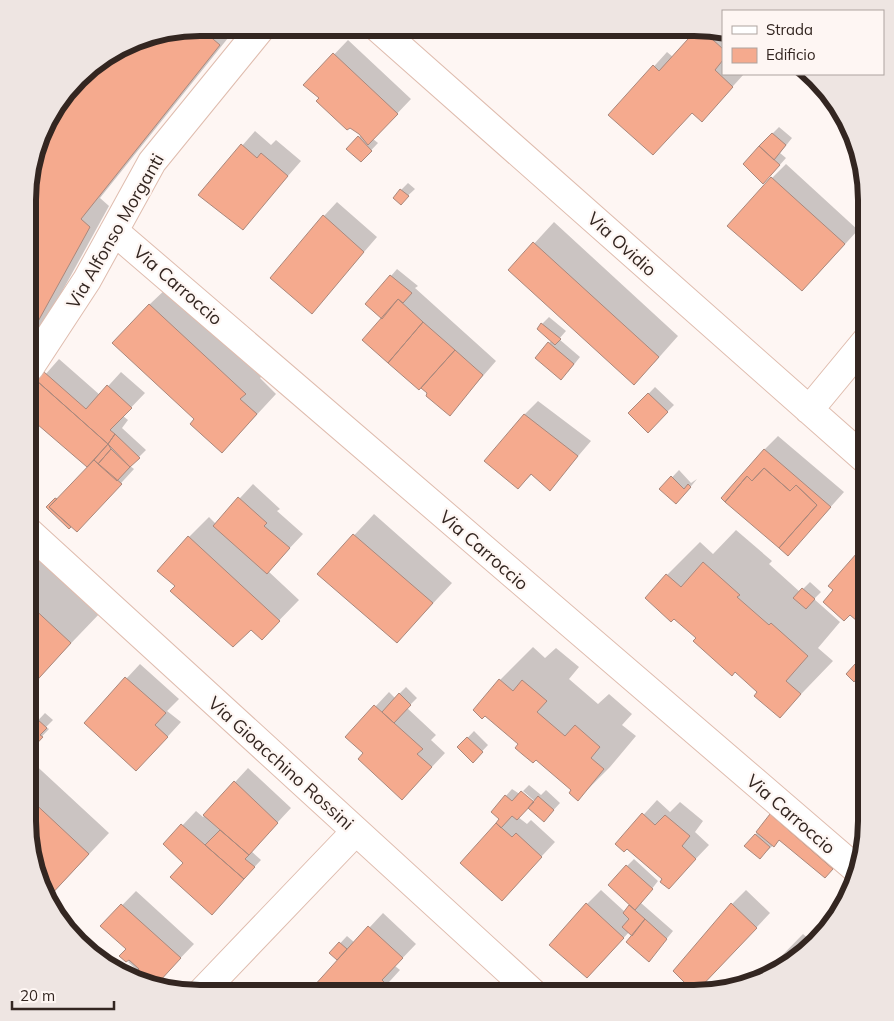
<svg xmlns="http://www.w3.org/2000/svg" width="894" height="1021" viewBox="0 0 894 1021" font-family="Mulish,sans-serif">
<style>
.shadow{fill:#0003}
.building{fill:#f5aa8e;stroke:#aa887c}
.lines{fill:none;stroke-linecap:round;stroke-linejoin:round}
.minor-casing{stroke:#dfbcae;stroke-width:30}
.minor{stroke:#fff;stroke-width:28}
.labels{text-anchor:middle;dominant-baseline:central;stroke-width:4.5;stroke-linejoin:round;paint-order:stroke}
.street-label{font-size:18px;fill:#332621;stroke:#fef6f3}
.rim{fill:none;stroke:#332621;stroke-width:6}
</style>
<rect width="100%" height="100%" fill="#fef6f3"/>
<!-- shadow -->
<path class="shadow" d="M201 28H236L100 198 109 206 42 328 30 343 31 167 51 114 87 70 145 37Z
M699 29 723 31V74H744L715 106 692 112 610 115 667 52 673 57Z
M348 40 411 99 373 139 378 143 361 161 348 149 361 135 305 85Z
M779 127 792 138 780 153 786 158 770 176 772 134Z
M255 131 271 145 276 140 301 161 243 228 200 194Z
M786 164 858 230 816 276 772 178Z
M408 183 415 189 400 203 401 190Z
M337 202 377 237 312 312 324 216Z
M554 222 678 336 654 363 510 270Z
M397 269 418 286 415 288 496 361 450 414 422 386 383 318 391 276Z
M170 285 265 373 260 378 276 394 222 452 196 419 149 305Z
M549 317 566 331 559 339 580 357 568 372 549 343 552 340 542 324Z
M59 359 100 395 121 372 145 393 123 416 128 420 122 428 146 450 130 466 134 469 90 517 69 527 54 513 88 467 30 417V392Z
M655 387 674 405 648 431 630 413Z
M538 401 591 441 550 489 532 474 518 488 524 415Z
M778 436 844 492 801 540 764 450Z
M679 470 691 483 697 479 683 496 661 489Z
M253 484 280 509 277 511 303 534 268 571 299 600 262 638 251 629 176 586 189 537 209 517 216 524Z
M374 514 452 583 397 642 318 574Z
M736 530 772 561 769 564 800 592 810 582 821 592 814 599 840 622 818 648 833 661 780 716 759 692 697 638 667 575 700 542 713 554Z
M29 544 103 610 30 686 28 684Z
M866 545V623L864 625 850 613 830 586Z
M533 647 545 658 556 648 579 667 569 679 598 704 609 694 632 714 622 725 636 736 610 767 578 799 573 790 519 744 500 680Z
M863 658 866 661V667L854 680 856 665Z
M140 664 179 699 167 711 181 722 150 756 86 722Z
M406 687 417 698 407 708 436 735 431 740 445 753 402 799 365 753 347 737 389 692 395 698Z
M45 713 53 720 46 727 49 729 28 751V731Z
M474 731 488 745 473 761 459 747Z
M29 759 109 833 48 898 28 821Z
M248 768 291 808 251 851 261 860 212 913 185 863 165 844 196 811 203 817Z
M529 785 541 795 546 790 560 803 550 814 528 806 518 817 527 824 531 820 555 842 502 899 501 819 492 812 512 789 538 806 539 805 523 791Z
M657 800 670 812 680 802 703 821 695 832 709 845 669 887 664 879 627 848 617 844Z
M777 808 839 862 832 869 780 839 767 851 746 846Z
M634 859 658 881 641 903 673 931 655 953 629 932 601 963 587 904 601 890 625 912 631 905 627 866Z
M850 886 847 895 844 892Z
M746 890 770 913 709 978 732 904Z
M136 891 194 944 168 971 147 979 128 962 132 958 127 949 102 926Z
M383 913 416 944 395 966 400 970 379 993H321L314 987 339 960 331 953 347 936 355 943Z
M803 934 810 940 780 970 762 976Z"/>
<!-- building -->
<path class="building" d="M200 28 220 45 81 219 90 227 30 336 31 167 51 114 87 70 145 37Z
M697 29H701L723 49V60L715 70 733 87 702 122 692 113 653 155 608 115 653 65 659 71Z
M333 53 398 114 368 145 359 134 350 128 347 130 316 101 319 98 303 85Z
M772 133 786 145 774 160 759 146Z
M358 136 372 151 361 162 346 149Z
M241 144 257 158 261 153 288 176 243 230 198 195Z
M759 146 780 165 763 184 743 164Z
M771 177 845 244 802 291 727 226Z
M400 189 409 196 401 205 393 198Z
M323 215 364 252 312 314 270 278Z
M533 242 659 357 634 385 508 270Z
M390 275 412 293 403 303 398 299 382 319 365 304Z
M398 299 423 322 388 363 362 340Z
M149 304 246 394 240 399 257 414 222 453 190 424 194 419 112 343Z
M423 322 455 350 419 390 388 363Z
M541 323 561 339 555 345 537 329Z
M548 342 574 364 561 380 535 358Z
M455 350 483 375 450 416 426 396 427 393 421 388Z
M44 372 86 409 107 385 132 408 110 430 115 434 108 444 37 381Z
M37 381 108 444 87 467 30 418V390Z
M648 393 668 412 648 433 628 413Z
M524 414 578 456 550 491 531 474 518 489 484 461Z
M115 434 140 458 130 467 108 444Z
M108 444 111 449 98 464 94 460Z
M111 449 130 467 117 481 98 464Z
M764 449 831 507 788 556 779 548 817 505 796 485 790 491 764 468 752 481 747 476 725 502 721 498Z
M94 460 122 484 77 532 49 507Z
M764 468 790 491 796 485 817 505 779 548 725 502 747 476 752 481Z
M671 476 684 489 688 484 691 487 676 504 659 489Z
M238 497 267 523 264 526 290 548 267 574 213 526Z
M55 498 57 499 49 507 71 527 69 529 46 507Z
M353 534 433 603 397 643 317 574Z
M188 536 280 621 262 640 251 630 233 647 170 591 175 586 157 571Z
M864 545 866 546V624L864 627 850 615 844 621 823 602 833 590 828 586Z
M703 562 740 595 737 597 769 625 771 623 808 656 786 681 801 694 780 718 754 696 757 692 735 672 732 676 693 641 696 638 674 619 671 622 645 598 666 574 681 587Z
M802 588 815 599 806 609 793 598Z
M29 604 71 643 30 688 28 686Z
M855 664 863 671 854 682 846 674Z
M125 677 166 713 155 725 168 737 136 771 84 723Z
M499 679 513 691 522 680 547 701 537 712 565 736 575 725 600 747 591 758 604 769 578 801 569 793 571 790 536 760 533 763 522 754 515 748 518 744 485 716 482 719 473 710Z
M399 693 411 705 394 723 382 712Z
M374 705 423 749 417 754 432 767 402 800 358 759 363 753 345 737Z
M37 719 47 728 40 735 43 737 28 753V729Z
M467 737 483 752 473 763 457 747Z
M234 781 278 823 249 855 203 815Z
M521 791 534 802 517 820 512 816 501 828 496 823 499 819 491 812 505 795 512 801Z
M538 796 554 810 544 822 528 808Z
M28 797 89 854 48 898 28 821Z
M642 813 655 825 665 815 690 836 682 846 696 859 669 889 660 882 662 879 627 849 624 852 615 844Z
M770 814 833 869 825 878 779 840 774 847 756 832Z
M496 823 512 837 516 833 542 857 502 901 460 863Z
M181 824 244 879 212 915 170 877 183 863 163 844Z
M220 830 249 855 245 859 255 867 244 879 205 845Z
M755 834 770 847 760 859 744 846Z
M626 865 653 889 635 910 608 885Z
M586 903 624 938 587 978 549 945Z
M731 903 757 928 695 993 673 971Z
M121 904 181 958 158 983 144 978 137 972 139 969 129 960 126 962 119 956 126 949 100 926Z
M629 905 645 919 632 936 622 927 629 919 623 913Z
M645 919 667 939 649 962 626 942Z
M368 926 403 958 382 980 387 985 380 993H319L313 987Z
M339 942 347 949 337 960 329 953Z
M770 965 776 971 759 977Z"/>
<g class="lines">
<!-- minor casing -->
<g class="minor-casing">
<path id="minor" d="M378 28 866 460
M114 231 855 868
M30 367 87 280 152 162 261 28
M809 410 866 341
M29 532 533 993
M201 993 356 831"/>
</g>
<!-- minor -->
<use href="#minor" class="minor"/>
</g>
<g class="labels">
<!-- street labels -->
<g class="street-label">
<text transform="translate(115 231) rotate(-60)">Via Alfonso Morganti</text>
<text transform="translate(622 244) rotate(42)">Via Ovidio</text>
<text transform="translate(178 285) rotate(41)">Via Carroccio</text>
<text transform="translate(484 550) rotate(41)">Via Carroccio</text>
<text transform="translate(281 763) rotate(42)">Via Gioacchino Rossini</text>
<text transform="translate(791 814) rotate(41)">Via Carroccio</text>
</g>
</g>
<!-- crop -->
<path d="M0 0H894V1021H0ZM200 36H694A164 164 0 0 1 858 200V821A164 164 0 0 1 694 985H200A164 164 0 0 1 36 821V200A164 164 0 0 1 200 36Z" fill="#eee5e2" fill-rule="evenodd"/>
<path class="rim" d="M200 36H694A164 164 0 0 1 858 200V821A164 164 0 0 1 694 985H200A164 164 0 0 1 36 821V200A164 164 0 0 1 200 36Z"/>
<!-- legend -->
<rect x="722" y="10" width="162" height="65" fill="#fef6f3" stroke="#ada39f"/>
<rect x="732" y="26" width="25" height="8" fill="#ffffff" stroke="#ada39f"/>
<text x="766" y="35" font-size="15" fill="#332621">Strada</text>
<rect x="732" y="48" width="25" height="15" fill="#f5aa8e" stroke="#ada39f"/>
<text x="766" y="60" font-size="15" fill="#332621">Edificio</text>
<!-- scale -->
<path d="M12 1001v8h102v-8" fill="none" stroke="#332621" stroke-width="2.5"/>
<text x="20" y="1001" font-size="15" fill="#332621" stroke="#fef6f3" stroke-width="4" paint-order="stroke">20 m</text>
</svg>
